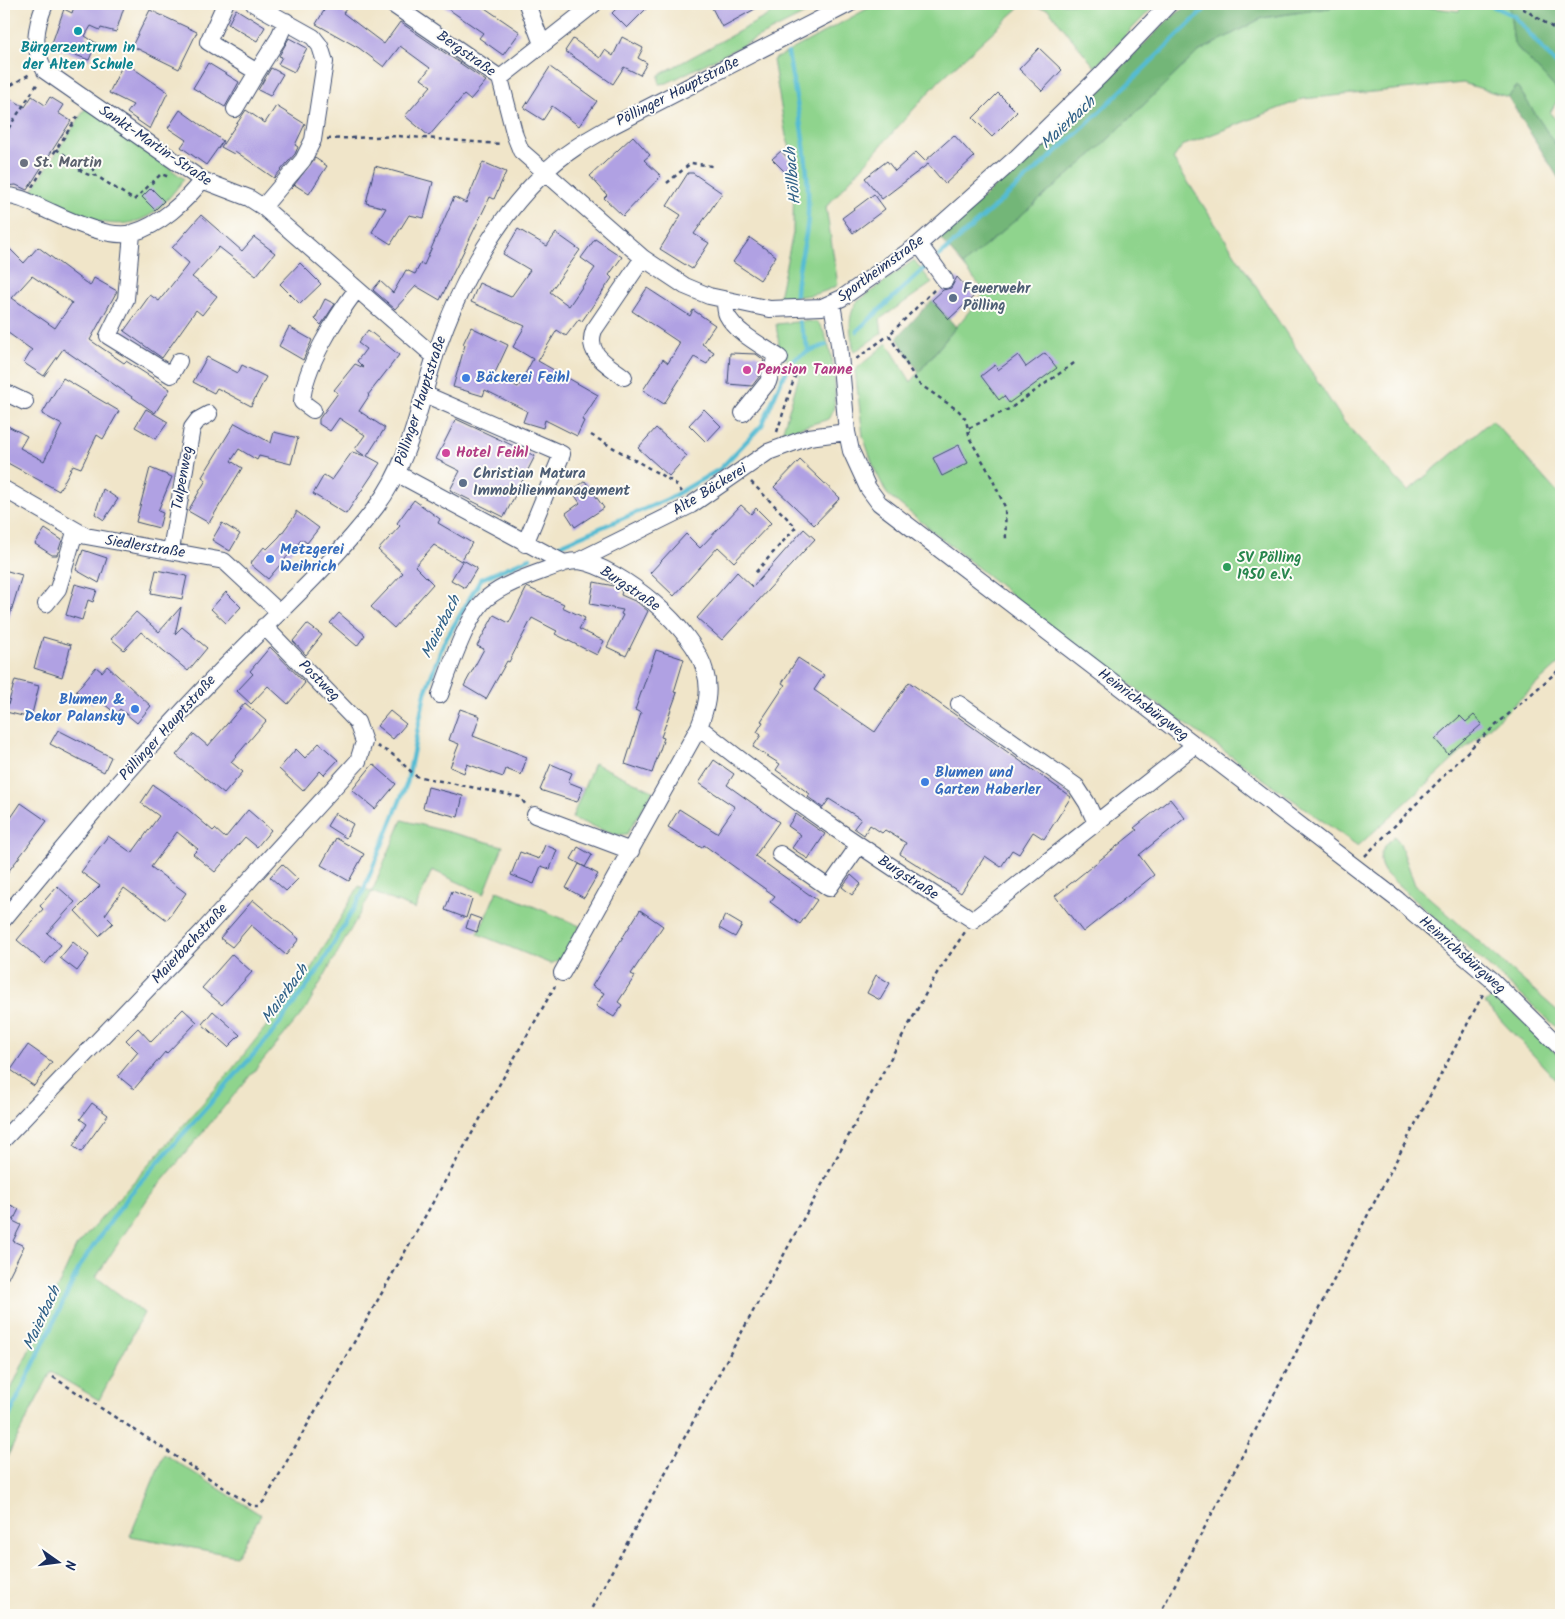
<svg xmlns="http://www.w3.org/2000/svg" width="1565" height="1619" viewBox="0 0 1565 1619" font-family="Kalam,sans-serif">
<style>
.green{fill:#8fd48d;stroke:#558276}
.forest{fill:#73b678;stroke:#47726b}
.lines{fill:none;stroke-linecap:round;stroke-linejoin:round}
.stream{stroke:#55bcd3;stroke-width:4.5}
.building{fill:#b0a1e3;fill-rule:evenodd}
.minor-casing{stroke:#3b4a6e;stroke-width:18}
.path{stroke:#3b4a6e;stroke-width:2.5;stroke-dasharray:4 4;stroke-linecap:butt}
.minor{stroke:#fff;stroke-width:16}
.culture-dot{fill:#0f9aa8;stroke:#fdfcf7;stroke-width:2}
.worship-dot{fill:#6b7280;stroke:#fdfcf7;stroke-width:2}
.service-dot{fill:#5c6f8a;stroke:#fdfcf7;stroke-width:2}
.hotel-dot{fill:#d1479c;stroke:#fdfcf7;stroke-width:2}
.shop-dot{fill:#3f7fe0;stroke:#fdfcf7;stroke-width:2}
.leisure-dot{fill:#2e9e5b;stroke:#fdfcf7;stroke-width:2}
.labels{text-anchor:middle;dominant-baseline:central;stroke-width:4;stroke-linejoin:round;paint-order:stroke}
.culture-label{font-size:15px;font-weight:bold;fill:#0d838f;stroke:#fdfcf7}
.street-label{font-size:15px;fill:#1b2f5e;stroke:#fdfcf7}
.worship-label{font-size:15px;font-weight:bold;fill:#5b616d;stroke:#fdfcf7;text-anchor:start}
.service-label{font-size:15px;font-weight:bold;fill:#4e5e75;stroke:#fdfcf7;text-anchor:start}
.hotel-label{font-size:15px;font-weight:bold;fill:#b23c85;stroke:#fdfcf7;text-anchor:start}
.shop-label{font-size:15px;font-weight:bold;fill:#366cbe;stroke:#fdfcf7;text-anchor:start}
.leisure-label{font-size:15px;font-weight:bold;fill:#27864d;stroke:#fdfcf7;text-anchor:start}
.water-label{font-size:16px;font-style:italic;fill:#2f6087;stroke:#fdfcf7}
</style>
<rect width="100%" height="100%" fill="#fdfcf7"/>
<filter id="ink" filterUnits="userSpaceOnUse"><feTurbulence type="fractalNoise" baseFrequency=".02" numOctaves="2"/><feDisplacementMap in="SourceGraphic" scale="10" xChannelSelector="R" yChannelSelector="G"/><feConvolveMatrix kernelMatrix="1 2 1 2 8 2 1 2 1" color-interpolation-filters="sRGB"/></filter>
<filter id="wash" filterUnits="userSpaceOnUse"><feTurbulence type="fractalNoise" baseFrequency=".0096" numOctaves="4" result="noise"/><feDisplacementMap in="SourceGraphic" scale="20" xChannelSelector="R" yChannelSelector="G"/><feGaussianBlur stdDeviation="1.12" result="paint"/><feColorMatrix in="noise" values="0 0 0 0 0 0 0 0 0 0 0 0 0 0 0 0 0 1.4 0 .05"/><feComposite in="paint" operator="in"/></filter>
<g filter="url(#wash)">
<rect width="100%" height="100%" fill="#f0e5c9"/>
<!-- green -->
<path class="green" d="M789 4H825L667 83 659 84V75Z
M876 4H1156L1095 67 1048 9 1022 5 939 81 826 207 838 285C819 296 800 297 779 297L793 233 794 160 786 136 773 60Z
M1355 4H1400L1459 11 1462 4H1509L1514 44 1561 94 1550 113 1561 126V153L1517 86 1508 97 1463 83 1303 99 1182 146 1173 159 1344 422 1408 491 1492 420 1561 497V662L1358 846 1066 639 887 494 874 468 863 436 855 370 887 343 911 382 985 292 963 265 1095 152 1198 52 1262 18Z
M87 106 184 179C175 191 167 201 156 211 117 241 68 211 29 195Z
M914 260 932 283 880 319 882 333 854 352C851 333 846 318 857 302Z
M806 321 817 322C832 335 842 404 829 419L782 433 800 373 780 352 776 324Z
M594 763 653 791 627 834 615 835 572 818Z
M402 820 503 846 484 894 432 870 415 909 372 892 305 1010 148 1198 96 1277 144 1313 99 1400 51 1372 4 1463V1405L76 1247 225 1078 308 974 359 886 372 892Z
M1394 836 1400 843 1415 885 1561 1014V1031L1386 874C1374 858 1382 848 1394 836Z
M497 891 580 926 562 958 551 964 478 934Z
M1491 998 1500 999 1561 1058V1085L1485 1003Z
M164 1454 261 1515 236 1556 130 1536Z"/>
<!-- forest -->
<path class="forest" d="M1189 4H1355L1262 18 1198 52 1095 152 963 265 938 236 1049 140 1167 21Z
M1509 4H1555L1561 9V94L1514 44Z
M1517 86 1561 153V182L1508 97Z
M932 300 956 327 919 372 897 338Z"/>
<g class="lines">
<!-- stream -->
<path class="stream" d="M1488 4 1514 16 1561 70
M788 53C797 106 810 160 808 213 808 241 796 267 796 296
M939 256 1084 127 1210 4
M799 322 809 351
M857 331 928 265
M560 545 668 499 720 469 762 425 782 379 793 360 809 351 826 345
M4 1427 81 1264 129 1195 270 1036 317 972 362 894 407 783 425 693 443 644 481 579 530 558"/>
</g>
<g id="blocks">
<!-- building -->
<path class="building" d="M75 4H125L116 32 101 28 100 30 91 26 85 36 96 43 89 60 51 46 64 9 72 13Z
M328 4H350L343 13 384 44 400 22 486 81 470 100 464 95 429 136 405 116 431 86 421 79 430 68 400 46 384 67 359 48 316 24Z
M441 4H479L520 32 503 55 479 38 483 33Z
M621 4H651L627 28 612 13Z
M710 4H764L722 27Z
M236 9 265 27 257 41 228 24Z
M150 10 197 32 179 69 132 46Z
M622 37 643 48 638 58 647 63 640 75 624 67 613 84 565 51 573 39 600 58 605 50 613 56Z
M289 38 307 48 294 72 278 64 282 57 279 56Z
M1039 48 1062 70 1042 91 1019 69Z
M124 62 168 92 150 129 127 113 133 105 109 93Z
M208 63 239 82 225 107 193 88Z
M550 67 597 101 579 126 552 106 543 120 524 108Z
M271 68 283 74 270 96 258 90Z
M998 93 1017 112 992 137 973 118Z
M4 95 25 107 32 96 45 105 50 97 63 105 58 113 71 121 27 190 16 185 4 186Z
M276 106 305 124 295 145 298 147 295 154 274 178 235 151 234 154 221 147 246 110 265 123Z
M180 110 223 141 206 165 181 147 186 140 168 128Z
M954 135 974 157 945 184 928 164 882 199 865 178 887 161 895 171 916 152 925 161Z
M633 136 650 155 644 160 661 176 623 216 604 198 607 195 590 176Z
M781 151 793 164 785 172 772 159Z
M315 158 327 166 309 194 295 185 291 189Z
M483 162 506 172 494 199 490 197 440 300 416 286 395 309 373 290 380 281 393 293 406 270 415 274 421 263 424 265 454 197 466 203Z
M375 166 433 182 424 218 409 215 391 244 372 232 386 208 366 203Z
M688 173H693L722 193 694 234 709 243 692 269 660 249 681 215 667 206Z
M151 188 164 201 155 210 142 197Z
M874 194 885 209 853 233 842 218Z
M201 215 242 251 254 237 275 253 256 276 219 247 192 277 217 296 202 315 196 310 162 358 124 331 150 295 159 301 189 263 172 248Z
M518 229 547 246 556 233 580 250 550 292 569 306 595 268 581 258 595 239 622 257 609 275 612 278 582 321 579 319 566 336 557 330 538 361 598 395 582 420 584 421 577 436 545 420 543 428 523 422 527 411 485 390 483 396 453 387 465 345 463 344 471 327 508 345 494 375 518 387 533 359 513 347 525 326 471 302 479 283 511 297 530 270 503 254Z
M750 238 776 256 760 280 733 262Z
M4 243 24 263 38 247 90 286 94 278 117 291 90 340 124 363 126 361 170 389 155 413 63 349 44 376 24 363 32 350 4 330ZM32 276 72 303 55 328 12 298Z
M300 263 321 284 300 304 280 284Z
M957 277 974 296 949 319 932 300 943 290 951 288Z
M647 288 690 316 693 310 715 325 702 344 714 352 707 364 694 357 664 404 643 390 663 359 668 363 680 343 632 311Z
M325 299 335 304 321 325 315 319Z
M289 327 312 340 303 360 279 346Z
M368 330 399 355 368 395 369 396 359 411 385 428 367 456 380 463 346 514 313 494 324 475 332 480 352 452 365 456 355 449 365 435 339 418 330 431 319 424V419L338 393 334 390 355 364 364 368 357 361 366 349 358 343Z
M730 353 756 354 764 360 759 377 752 386 728 384Z
M1045 353 1057 368 1009 403 1004 396 999 400 981 376 995 365 998 370 1018 355 1026 367Z
M207 357 238 373 242 365 266 377 251 406 217 388 214 393 193 382Z
M63 378 119 411 103 439 97 435 81 468 73 465 59 491 4 461V424L27 436 20 448 44 461 62 425 42 414Z
M146 409 168 422 156 439 135 427Z
M704 409 721 426 706 442 689 425Z
M456 419 535 456 504 517 450 490 460 471 436 459Z
M235 423 271 443 274 432 298 438 291 464 259 456 257 460 239 449 231 461 242 468 209 523 188 511 206 480 202 477Z
M656 428 687 456 669 476 638 448Z
M959 445 968 463 942 476 933 458Z
M800 460 840 498 814 525 774 487Z
M150 468 172 477 158 511 163 513 159 528 136 522Z
M585 481 604 508 575 527 566 513 580 503 572 491Z
M103 489 118 499 104 520 95 514Z
M414 500 440 519 438 523 472 543 461 561 434 545 415 566 433 584 394 628 371 607 403 573 378 550 400 526 397 523Z
M741 505 751 514 756 508 771 523 734 562 718 547 674 596 650 573 686 534 700 548Z
M296 511 319 528 307 543 302 539 268 579 250 564 264 547 267 549 279 537 296 514Z
M222 523 240 534 230 551 212 540Z
M45 529 62 540 57 555H52L35 544Z
M804 529 815 539 722 640 697 618 737 572 753 587Z
M83 550 107 558 99 583 76 570Z
M463 560 477 568 465 588 451 580Z
M4 570 22 575 7 625 4 624Z
M156 570 187 576 182 599 151 593Z
M594 582 614 586 622 591 621 595 637 602 648 611 626 656 607 647 623 615 621 614 623 610 590 604Z
M75 584 97 590 93 602 88 600 82 620 66 615Z
M527 587 564 604 562 607 585 618 579 629 604 641 597 655 555 634 557 631 532 618 509 662 507 661 486 699 464 686 484 649 477 646 494 615 509 623Z
M226 592 241 607 226 623 211 609Z
M181 607 175 634 182 627 207 648 188 671 141 632 124 650 111 639 136 612 159 632Z
M339 613 365 635 357 646 330 623Z
M307 624 322 635 306 655 293 641Z
M43 637 71 645 62 677 34 668Z
M270 647 305 683 288 704 268 686 251 704 237 691 253 674 250 671Z
M656 650 684 659 674 692 677 693 661 737 664 738 652 773 625 764 641 713 635 710Z
M798 658 824 675 814 690 875 732 909 682 1071 797 1044 839 1033 832 1019 854 1012 850 1001 867 985 856 961 893 900 854 906 843 885 830 882 833 870 825 864 835 854 828 861 819 829 799 823 808 808 797 810 794 776 770 780 764 753 747 761 735 757 732 763 722 761 721 785 685 782 683Z
M107 666 151 706 137 723 120 709 116 714 97 698 92 704 76 691 96 667 102 672Z
M15 680 39 686 31 718 6 712Z
M245 703 266 721 231 762 243 772 224 794 176 755 194 734 208 746Z
M460 709 480 716 473 736 527 757 521 775 506 769 503 777 467 764 464 773 450 767 459 744 449 740Z
M390 711 406 724 393 739 377 726Z
M1474 715 1482 724 1448 754 1435 739 1460 716 1466 722Z
M58 730 111 757 104 772 50 744Z
M319 743 338 760 324 775 320 771 303 791 279 769 296 749 305 758Z
M714 760 734 774 727 785 779 822 755 856 817 900 800 924 770 902 775 896 704 845 702 848 668 827 679 809 717 833 735 807 699 783Z
M373 764 396 784 375 809 352 790Z
M551 764 572 773 568 782 583 788 577 802 540 790Z
M153 785 184 806 213 831 215 829 225 838 248 810 271 830 257 847 245 837 215 872 193 854 198 849 177 832 151 867 186 893 167 920 124 888 105 915 113 923 99 936 75 911 100 886 81 872 108 836 132 853 159 816 141 803Z
M428 787 463 796 458 817 423 808Z
M1170 799 1185 818 1139 855 1154 875 1083 932 1055 896 1137 830 1134 828Z
M21 803 47 821 4 877V828Z
M335 813 353 824 346 838 327 826Z
M796 814 825 834 808 859 792 848 801 835 788 826Z
M336 838 364 854 349 881 321 865Z
M545 845 557 850 550 869 541 866 534 884 511 875 520 852 539 859Z
M578 847 592 855 585 867 571 859Z
M282 864 298 879 286 891 270 877Z
M579 864 598 874 584 898 566 888Z
M851 875 861 884 852 895 842 887Z
M57 886 75 902 47 933 61 945 45 964 17 940 43 909 40 906Z
M452 891 472 899 466 918 445 910Z
M253 900 299 939 286 955 251 925 232 947 220 938Z
M640 910 663 926 631 974 635 976 618 1002 622 1005 614 1017 596 1006 604 993 592 986Z
M470 915 481 919 477 932 466 928Z
M725 915 742 925 735 937 719 928Z
M73 942 89 955 77 971 60 958Z
M232 954 252 972 222 1005 202 988Z
M876 975 890 983 880 1000 867 993Z
M183 1009 197 1022 166 1054 165 1052 134 1089 118 1076 138 1052 126 1040 138 1028 151 1042Z
M213 1011 240 1035 228 1047 202 1024Z
M28 1045 52 1062 34 1086 11 1070Z
M92 1103 108 1115 81 1152 73 1146 87 1124 80 1119Z
M4 1202 19 1209 13 1221 21 1225 13 1241 24 1246 4 1286Z"/>
</g>
</g>
<g filter="url(#ink)">
<use href="#blocks" fill-opacity="0" stroke="#3b4a6e" stroke-width="1"/>
<g class="lines">
<!-- minor casing -->
<g class="minor-casing">
<path id="minor" d="M45 4C35 28 32 48 45 71L202 180 249 198 263 207 435 357
M225 4 208 42 257 72 278 39 286 21
M254 4 313 37 320 46 325 62 313 140 303 160 263 207
M392 4 500 78 515 136 521 151 643 258 685 286 709 296 770 309 822 307 842 298 919 244 1017 157 1102 74 1169 4
M527 4 542 44
M500 78 594 4
M235 109 257 72
M4 196C20 195 36 206 51 212 70 221 111 239 132 233 159 226 186 201 202 180
M132 234 126 299 108 336 171 375 179 361
M919 244 945 280
M725 300C725 305 725 311 727 315 737 334 763 346 780 358
M832 304 839 344 847 432 851 451 868 488 879 503 1398 900 1491 979 1561 1048
M624 377C607 364 585 354 594 330L643 258
M4 392 25 402
M424 394 562 454 525 544
M313 410 302 402C304 367 336 317 357 289
M743 413 768 382 776 356
M398 474 564 563C568 562 574 561 579 561 621 567 695 630 705 671 711 691 706 709 699 727 786 798 879 859 973 920L1195 745
M4 489 86 536 224 561 279 612
M171 550 192 428 198 420 209 414
M578 561 691 505 768 452 809 437 847 432
M46 604 58 589 75 532
M440 695C449 670 467 615 487 598 508 581 539 573 564 563
M959 704 1076 786 1087 803 1096 823
M535 815 631 851
M780 854 829 888 859 845
M4 919C71 838 138 757 211 681 266 623 328 570 376 507 410 462 418 409 435 356 457 289 492 224 543 174 562 154 587 140 610 127L849 4
M562 973 699 727
M4 1139 204 930 358 761 364 742 357 722 264 626"/>
</g>
<!-- path -->
<path class="path" d="M73 4 75 5
M1516 4 1561 33
M4 86 8 87 30 74
M4 135 38 83
M327 139 398 136 501 144
M56 149 78 164V168C84 173 88 176 95 175L134 200 161 174 169 177
M78 164 82 162C89 165 93 167 95 174
M667 183 691 163 712 166
M32 187 79 114
M934 290 889 335 918 383 959 411 966 420 970 439 990 474 1005 507 1006 541
M856 359 889 335
M969 428 1011 408 1077 361
M777 432 795 376 790 370
M591 435 675 483 682 492
M751 482 796 527 755 573
M377 746 392 754 416 776 520 797 526 805
M1365 856 1478 741 1561 668
M53 1377 252 1506H259L265 1500 555 986
M588 1615 937 973 965 932
M1159 1615 1483 994"/>
<!-- minor -->
<use href="#minor" class="minor"/>
</g>
</g>
<!-- markers -->
<circle class="culture-dot" cx="78" cy="31" r="5"/>
<circle class="worship-dot" cx="24" cy="163" r="5"/>
<g class="service-dot">
<circle cx="953" cy="298" r="5"/>
<circle cx="463" cy="483" r="5"/>
</g>
<g class="hotel-dot">
<circle cx="747" cy="370" r="5"/>
<circle cx="446" cy="453" r="5"/>
</g>
<g class="shop-dot">
<circle cx="466" cy="378" r="5"/>
<circle cx="270" cy="559" r="5"/>
<circle cx="135" cy="709" r="5"/>
<circle cx="925" cy="782" r="5"/>
</g>
<circle class="leisure-dot" cx="1227" cy="567" r="5"/>
<g class="labels">
<!-- culture labels -->
<g class="culture-label">
<text x="78" y="48">Bürgerzentrum in<tspan x="78" dy="17">der Alten Schule</tspan></text>
</g>
<!-- street labels -->
<g class="street-label">
<text transform="translate(466 54) rotate(35)">Bergstraße</text>
<text transform="translate(678 92) rotate(-27)">Pöllinger Hauptstraße</text>
<text transform="translate(155 146) rotate(34)">Sankt-Martin-Straße</text>
<text transform="translate(881 269) rotate(-36)">Sportheimstraße</text>
<text transform="translate(421 401) rotate(-72)">Pöllinger Hauptstraße</text>
<text transform="translate(183 478) rotate(-80)">Tulpenweg</text>
<text transform="translate(710 490) rotate(-32)">Alte Bäckerei</text>
<text transform="translate(145 547) rotate(9)">Siedlerstraße</text>
<text transform="translate(630 589) rotate(34)">Burgstraße</text>
<text transform="translate(319 681) rotate(45)">Postweg</text>
<text transform="translate(1143 705) rotate(37)">Heinrichsbürgweg</text>
<text transform="translate(168 728) rotate(-48)">Pöllinger Hauptstraße</text>
<text transform="translate(908 878) rotate(33)">Burgstraße</text>
<text transform="translate(190 944) rotate(-47)">Maierbachstraße</text>
<text transform="translate(1462 955) rotate(41)">Heinrichsbürgweg</text>
</g>
<!-- worship labels -->
<g class="worship-label">
<text x="34" y="163">St. Martin</text>
</g>
<!-- service labels -->
<g class="service-label">
<text x="963" y="289">Feuerwehr<tspan x="963" dy="17">Pölling</tspan></text>
<text x="473" y="474">Christian Matura<tspan x="473" dy="17">Immobilienmanagement</tspan></text>
</g>
<!-- hotel labels -->
<g class="hotel-label">
<text x="757" y="370">Pension Tanne</text>
<text x="456" y="453">Hotel Feihl</text>
</g>
<!-- shop labels -->
<g class="shop-label">
<text x="476" y="378">Bäckerei Feihl</text>
<text x="280" y="550">Metzgerei<tspan x="280" dy="17">Weihrich</tspan></text>
<text x="125" y="700" text-anchor="end">Blumen &amp;<tspan x="125" dy="17">Dekor Palansky</tspan></text>
<text x="935" y="773">Blumen und<tspan x="935" dy="17">Garten Haberler</tspan></text>
</g>
<!-- leisure labels -->
<g class="leisure-label">
<text x="1237" y="558">SV Pölling<tspan x="1237" dy="17">1950 e.V.</tspan></text>
</g>
<!-- water labels -->
<g class="water-label">
<text transform="translate(1068 123) rotate(-43)">Maierbach</text>
<text transform="translate(793 176) rotate(-95)">Höllbach</text>
<text transform="translate(441 627) rotate(-63)">Maierbach</text>
<text transform="translate(285 994) rotate(-54)">Maierbach</text>
<text transform="translate(42 1318) rotate(-65)">Maierbach</text>
</g>
</g>
<!-- margin -->
<rect width="1565" height="1619" fill="none" stroke="#fdfcf7" stroke-width="20"/>
<!-- north arrow -->
<g transform="translate(58 1562) rotate(104)" stroke="#fdfcf7" stroke-width="4" paint-order="stroke">
<path d="M0-4L9 19L0 12L-9 19Z" fill="#1b2f5e"/>
<text y="-8" font-size="14" font-weight="bold" text-anchor="middle" fill="#1b2f5e">N</text>
</g>
</svg>
